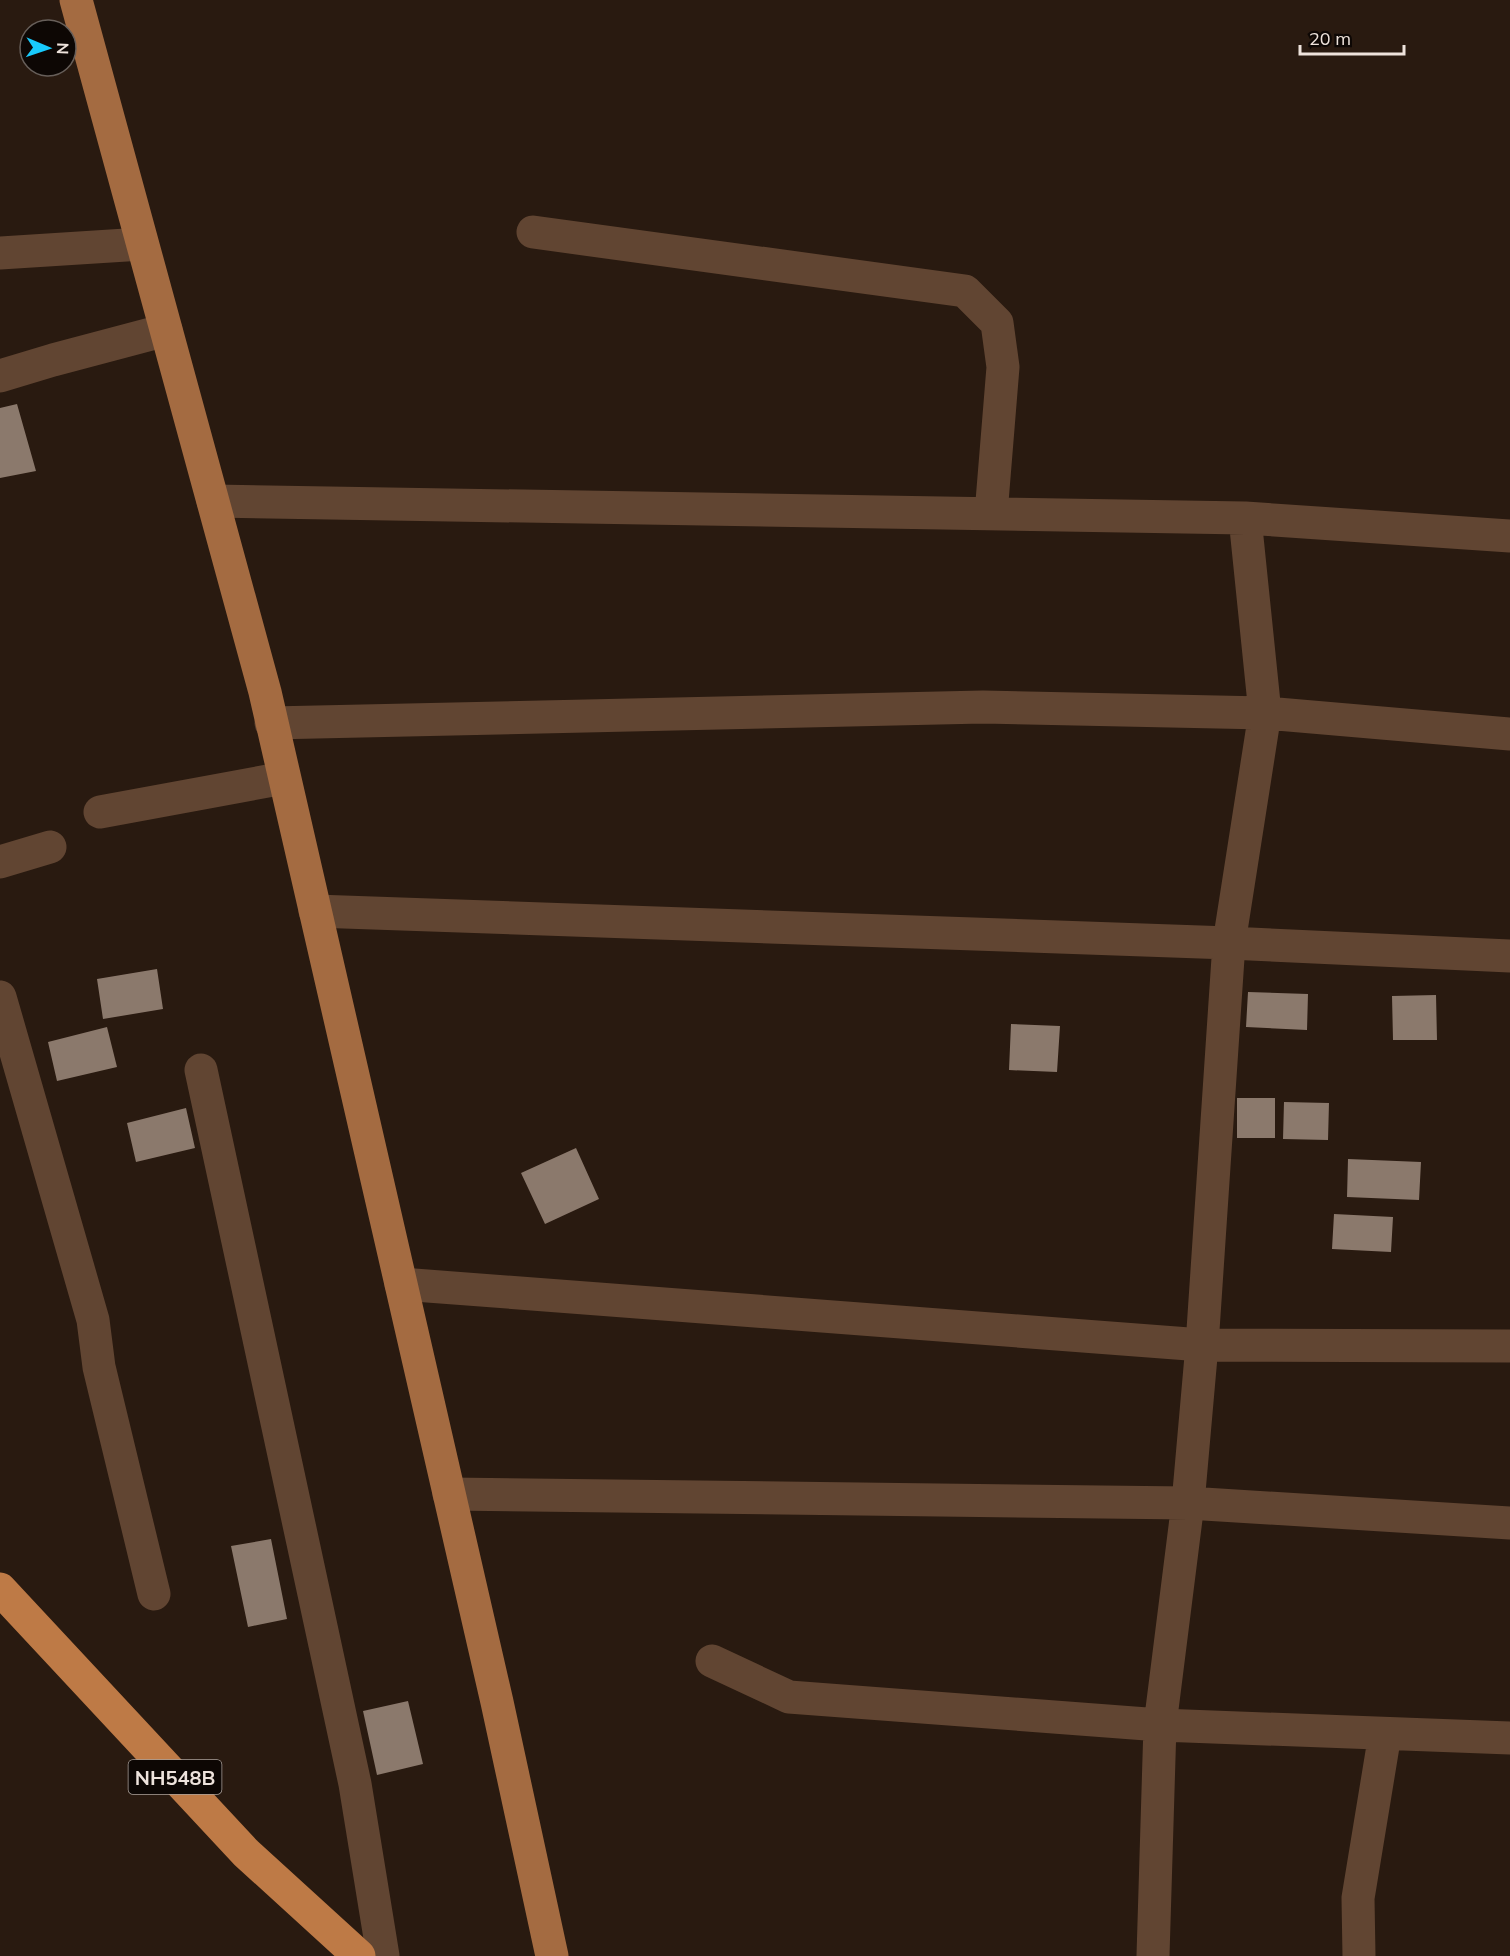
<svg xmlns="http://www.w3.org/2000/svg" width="1510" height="1956" viewBox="0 0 1510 1956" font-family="Mulish,sans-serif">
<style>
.building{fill:#8b796c}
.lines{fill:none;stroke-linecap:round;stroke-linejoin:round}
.minor{stroke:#614532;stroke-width:33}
.major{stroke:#a46b41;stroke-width:33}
.highway{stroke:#be7a46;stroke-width:33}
.labels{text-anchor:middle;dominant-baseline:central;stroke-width:4.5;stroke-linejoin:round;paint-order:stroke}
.shield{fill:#0d0704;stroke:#aaa19b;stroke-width:1.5}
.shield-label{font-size:20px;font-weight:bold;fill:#eee3dc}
</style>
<rect width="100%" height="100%" fill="#291a10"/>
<!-- building -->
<path class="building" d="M17 404 36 471 0 478V408Z
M157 969 163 1009 103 1019 97 979Z
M1248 992 1308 994 1307 1030 1246 1027Z
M1436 995 1437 1040H1393L1392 996Z
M1011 1024 1060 1026 1057 1072 1009 1070Z
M107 1027 117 1067 57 1081 48 1042Z
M1237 1098H1275V1138H1237Z
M1284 1102 1329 1103 1328 1140 1283 1139Z
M186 1108 195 1148 136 1162 127 1123Z
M576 1148 599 1199 545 1224 521 1173Z
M1348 1159 1421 1162 1419 1200 1347 1197Z
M1334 1214 1393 1217 1391 1252 1332 1249Z
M271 1539 287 1619 248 1627 231 1546Z
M408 1701 423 1764 377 1775 363 1711Z"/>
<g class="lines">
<!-- minor -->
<path class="minor" d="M533 232 965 291 997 323 1003 367 991 514
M0 253 142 244
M0 376 53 360 166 330
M213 501 1245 518 1510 536
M271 723 983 707 1265 713 1510 734
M100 812 284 778
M0 862 50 847
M315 911 1229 943 1510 956
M0 997 93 1320 99 1367 154 1594
M201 1070 355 1784 383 1956
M401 1284 1202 1345 1510 1346
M449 1494 1188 1503 1510 1523
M712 1661 789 1697 1160 1725 1510 1738
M1153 1956 1160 1725 1188 1503 1202 1345 1229 943 1265 713 1245 518
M1359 1956 1358 1898 1385 1734"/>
<!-- major -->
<path class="major" d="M76 0 265 692 497 1702 552 1956"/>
<!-- highway -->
<path class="highway" d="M0 1589 246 1853 359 1956"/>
</g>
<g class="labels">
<!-- shield labels -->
<rect class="shield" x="128.5" y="1760" width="93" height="34" rx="4.5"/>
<g class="shield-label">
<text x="175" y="1777">NH548B</text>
</g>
</g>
<!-- north arrow -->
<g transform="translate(48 48) rotate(92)"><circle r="28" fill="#0d0704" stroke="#675f5a" stroke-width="1.5"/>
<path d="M0-4.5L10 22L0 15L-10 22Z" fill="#18cafc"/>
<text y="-9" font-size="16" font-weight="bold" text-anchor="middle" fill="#eee3dc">N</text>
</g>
<!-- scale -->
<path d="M1300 45v9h104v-9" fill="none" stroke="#eee3dc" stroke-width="3"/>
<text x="1309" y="45" font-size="18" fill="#eee3dc" stroke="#0d0704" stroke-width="4.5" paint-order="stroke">20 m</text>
</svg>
